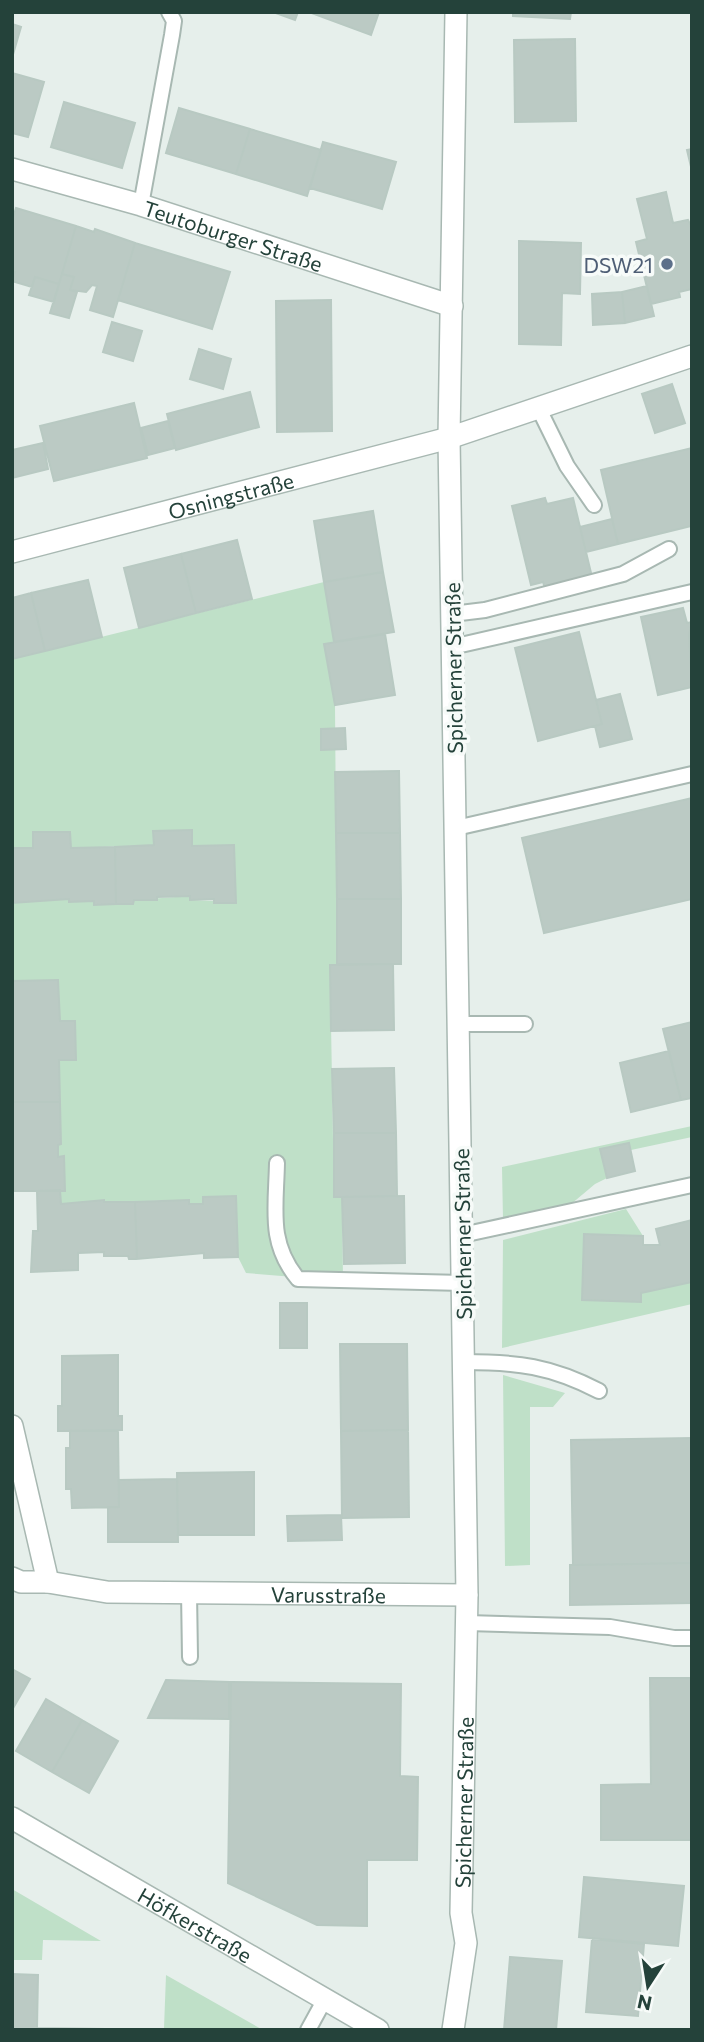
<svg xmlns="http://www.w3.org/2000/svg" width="704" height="2042" viewBox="0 0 704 2042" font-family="Commissioner,sans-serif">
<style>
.green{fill:#bfe0c8}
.building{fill:#bbcac4;stroke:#b8c9c2;stroke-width:2}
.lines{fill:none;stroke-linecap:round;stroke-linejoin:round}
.service-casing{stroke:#a8b8b2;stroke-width:18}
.minor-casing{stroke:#a8b8b2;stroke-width:24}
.service{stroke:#fff;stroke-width:14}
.minor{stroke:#fff;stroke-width:21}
.service-dot{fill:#5c6f8a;stroke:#f7fbf9;stroke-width:2.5}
.labels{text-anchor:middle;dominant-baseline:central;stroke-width:7;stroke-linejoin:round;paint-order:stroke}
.street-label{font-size:21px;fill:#24423a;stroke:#f7fbf9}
.service-label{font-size:21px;fill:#4e5e75;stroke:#f7fbf9;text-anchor:end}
</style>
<rect width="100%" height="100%" fill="#e6efeb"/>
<!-- green -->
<path class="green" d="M324 582 334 642 324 644 335 705 337 964 330 965 334 1197H342L343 1281 246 1273 238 1257 236 1196 203 1197V1204H189V1200L104 1202 103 1200 61 1204 60 1190H65L64 1157H58V1145L61 1144 59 1060 75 1021H60L58 980 12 981V903L69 899 70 902 94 901V905L133 904 134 900 190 896 191 900 236 902 234 845 192 846 191 830 154 831V845L71 848 70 832H33V848H12V659Z
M692 1126V1137L631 1150 629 1143 601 1149 607 1178 595 1184 570 1205 503 1220 502 1167Z
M626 1209 643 1236 584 1234 582 1299 640 1302 641 1293 692 1282V1304L502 1348 503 1240Z
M503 1375 565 1393 553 1407H530V1565L505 1566Z
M12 1889 101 1941 43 1940 42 1960H12Z
M166 1975 263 2030 164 2028Z"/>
<!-- building -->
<path class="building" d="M273 12H298L295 20Z
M309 12H379L371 35Z
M513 12H571L570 19 513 16Z
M12 24 21 27 12 58Z
M575 39 576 121 515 122 514 40Z
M12 73 44 82 28 137 12 133Z
M64 102 135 123 122 168 51 147Z
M179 108 250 129 236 174 166 153Z
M250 129 321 150 307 196 236 174Z
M323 142 396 162 382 209 310 188Z
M692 149V171L687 150Z
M666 192 673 223 688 220 692 228V289L679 292 680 297 651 304 636 242 647 239 637 199Z
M16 208 76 226 59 284 35 277 32 287 12 281 15 272H12V221Z
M76 226 94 232 95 229 135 243 113 317 90 310 97 286 92 285 86 292 70 290 74 277 62 274Z
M519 241 581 243 580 294 562 293 561 345 519 344Z
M135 243 230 272 212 329 118 300Z
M62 274 74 277 70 290 77 292 69 318 50 313Z
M35 277 59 284 54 302 29 295Z
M647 286 654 316 625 323 622 292Z
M622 292 625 323 593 325 592 294Z
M331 300 332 431 277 432 276 301Z
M112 322 142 331 133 361 103 352Z
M199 349 231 359 223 389 190 379Z
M672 384 685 423 655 433 642 394Z
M250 392 259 427 176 450 167 414Z
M134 403 147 458 54 481 40 426Z
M168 421 175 448 148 455 141 428Z
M43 443 48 469 12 478V450Z
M692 448V530L691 526 618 544 601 470Z
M545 498 547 504 573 498 592 577 545 588 543 582 531 585 512 506Z
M373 511 383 572 324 582 314 521Z
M612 519 618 544 586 552 580 527Z
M237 540 252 599 196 613 181 554Z
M181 554 196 613 139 628 124 568Z
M383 572 394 632 334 642 324 582Z
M88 580 102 637 45 651 31 593Z
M31 593 45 651 12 659V598Z
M683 608 687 623 692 622 689 635 692 687 658 695 641 617Z
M579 632 602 724 538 741 515 648Z
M385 634 395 695 335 705 324 644Z
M620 694 632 739 600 747 595 726 602 724 596 700Z
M345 728 346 749 321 750V729Z
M399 771 400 833H336L335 772Z
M692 798V899L544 933 522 838Z
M192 830V846L234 845 236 903H214V899L190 900V896L157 897V900H134L133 904H116L115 847 154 845 153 831Z
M33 832H70L71 848 115 847 116 904 94 905V901L69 902V899L12 903V848H33Z
M336 833H400L401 899H337Z
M337 899H401V964H337Z
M393 964 394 1030 331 1031 330 965Z
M58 980 60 1021H75L76 1060H59L60 1102H12V981Z
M692 1022V1098L681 1100 663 1029Z
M669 1051 681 1100 631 1112 620 1063Z
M394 1068 396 1133H334L332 1069Z
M12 1102H60L61 1144 58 1145V1157L64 1156 65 1191H12Z
M334 1133H396L397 1196 334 1197Z
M629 1143 635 1171 607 1178 600 1149Z
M60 1190 61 1204 104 1200V1202H135L137 1259H129L128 1256H104V1252L78 1253V1270L31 1272 33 1231H38L37 1191Z
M236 1196 238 1257 204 1258V1253L137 1259 135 1202 189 1200V1204H203V1197Z
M404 1196 405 1263 344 1264 342 1197Z
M692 1220V1282L641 1293V1302L582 1300 584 1234 643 1236V1245H660L656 1229Z
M280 1303H307V1348H280Z
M340 1344H407L408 1430 341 1431Z
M118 1355V1416H122V1430L58 1431V1406H62V1356Z
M408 1430 409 1517 342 1518 341 1431Z
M70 1431H118L119 1507 72 1508 71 1489H66V1448H70Z
M692 1438V1563L573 1565 571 1440Z
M254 1472V1535H178L177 1473Z
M177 1479 178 1542H108V1507H119V1480Z
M341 1515 342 1540 288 1541 287 1516Z
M692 1563V1603L570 1605V1565Z
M12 1669 30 1679 12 1710Z
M650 1678H692V1840H601V1785L651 1784Z
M166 1680 229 1682V1719L148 1718Z
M231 1682 401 1684 400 1776 418 1777 417 1860H367V1926L317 1925 228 1883Z
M46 1699 82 1720 52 1772 16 1751Z
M82 1720 118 1741 89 1793 52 1772Z
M584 1877 684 1886 678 1946 579 1937Z
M592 1939 644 1944 638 2016 586 2012Z
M510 1957 562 1961 556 2030H504Z
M12 1974 38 1975 37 2028 174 2030H12Z"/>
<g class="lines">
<!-- service casing -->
<g class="service-casing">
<path id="service" d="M141 205 172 35 174 21 169 12
M538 407 567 466 594 505
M452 614 485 610 623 574 669 549
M452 647 692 592
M456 828 692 774
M458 1024H525
M277 1163C276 1209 268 1243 298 1279L463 1283
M462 1235 692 1185
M464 1362C517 1362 551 1366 599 1391
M189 1592 190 1657
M467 1623 610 1627 674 1638H692
M308 2030 325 1999"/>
</g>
<!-- minor casing -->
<g class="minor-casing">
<g id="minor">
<path id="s1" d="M12 169 141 205 452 306"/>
<path id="s2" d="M12 552 449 438 692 356"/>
<path d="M12 1426 48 1582"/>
<path id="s3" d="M12 1578 21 1582H48L107 1592 467 1595"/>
<path id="s4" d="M12 1818 378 2030"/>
<path id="s5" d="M453 2030 466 1943 461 1913 467 1595 449 438 456 12"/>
</g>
</g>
<!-- service -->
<use href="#service" class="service"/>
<!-- minor -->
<use href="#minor" class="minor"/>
</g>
<!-- markers -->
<circle class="service-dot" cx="667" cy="264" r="7"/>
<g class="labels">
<!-- street labels -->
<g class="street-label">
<text stroke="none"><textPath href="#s1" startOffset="231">Teutoburger Straße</textPath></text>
<text stroke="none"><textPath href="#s2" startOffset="226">Osningstraße</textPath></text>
<text transform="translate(453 668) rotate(-91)">Spicherner Straße</text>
<text transform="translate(462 1234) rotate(-91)">Spicherner Straße</text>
<text stroke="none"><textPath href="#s3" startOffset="318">Varusstraße</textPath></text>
<text stroke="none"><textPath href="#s5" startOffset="229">Spicherner Straße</textPath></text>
<text stroke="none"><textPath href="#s4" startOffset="212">Höfkerstraße</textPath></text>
</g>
<!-- service labels -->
<g class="service-label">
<text x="653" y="264">DSW21</text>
</g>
</g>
<!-- border -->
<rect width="704" height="2042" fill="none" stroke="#24423a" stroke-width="28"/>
<!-- north arrow -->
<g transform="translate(648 1986) rotate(192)" stroke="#f7fbf9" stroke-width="5" paint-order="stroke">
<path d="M0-5L12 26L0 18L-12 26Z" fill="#24423a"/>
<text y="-10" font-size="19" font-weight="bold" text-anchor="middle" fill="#24423a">N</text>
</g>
</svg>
